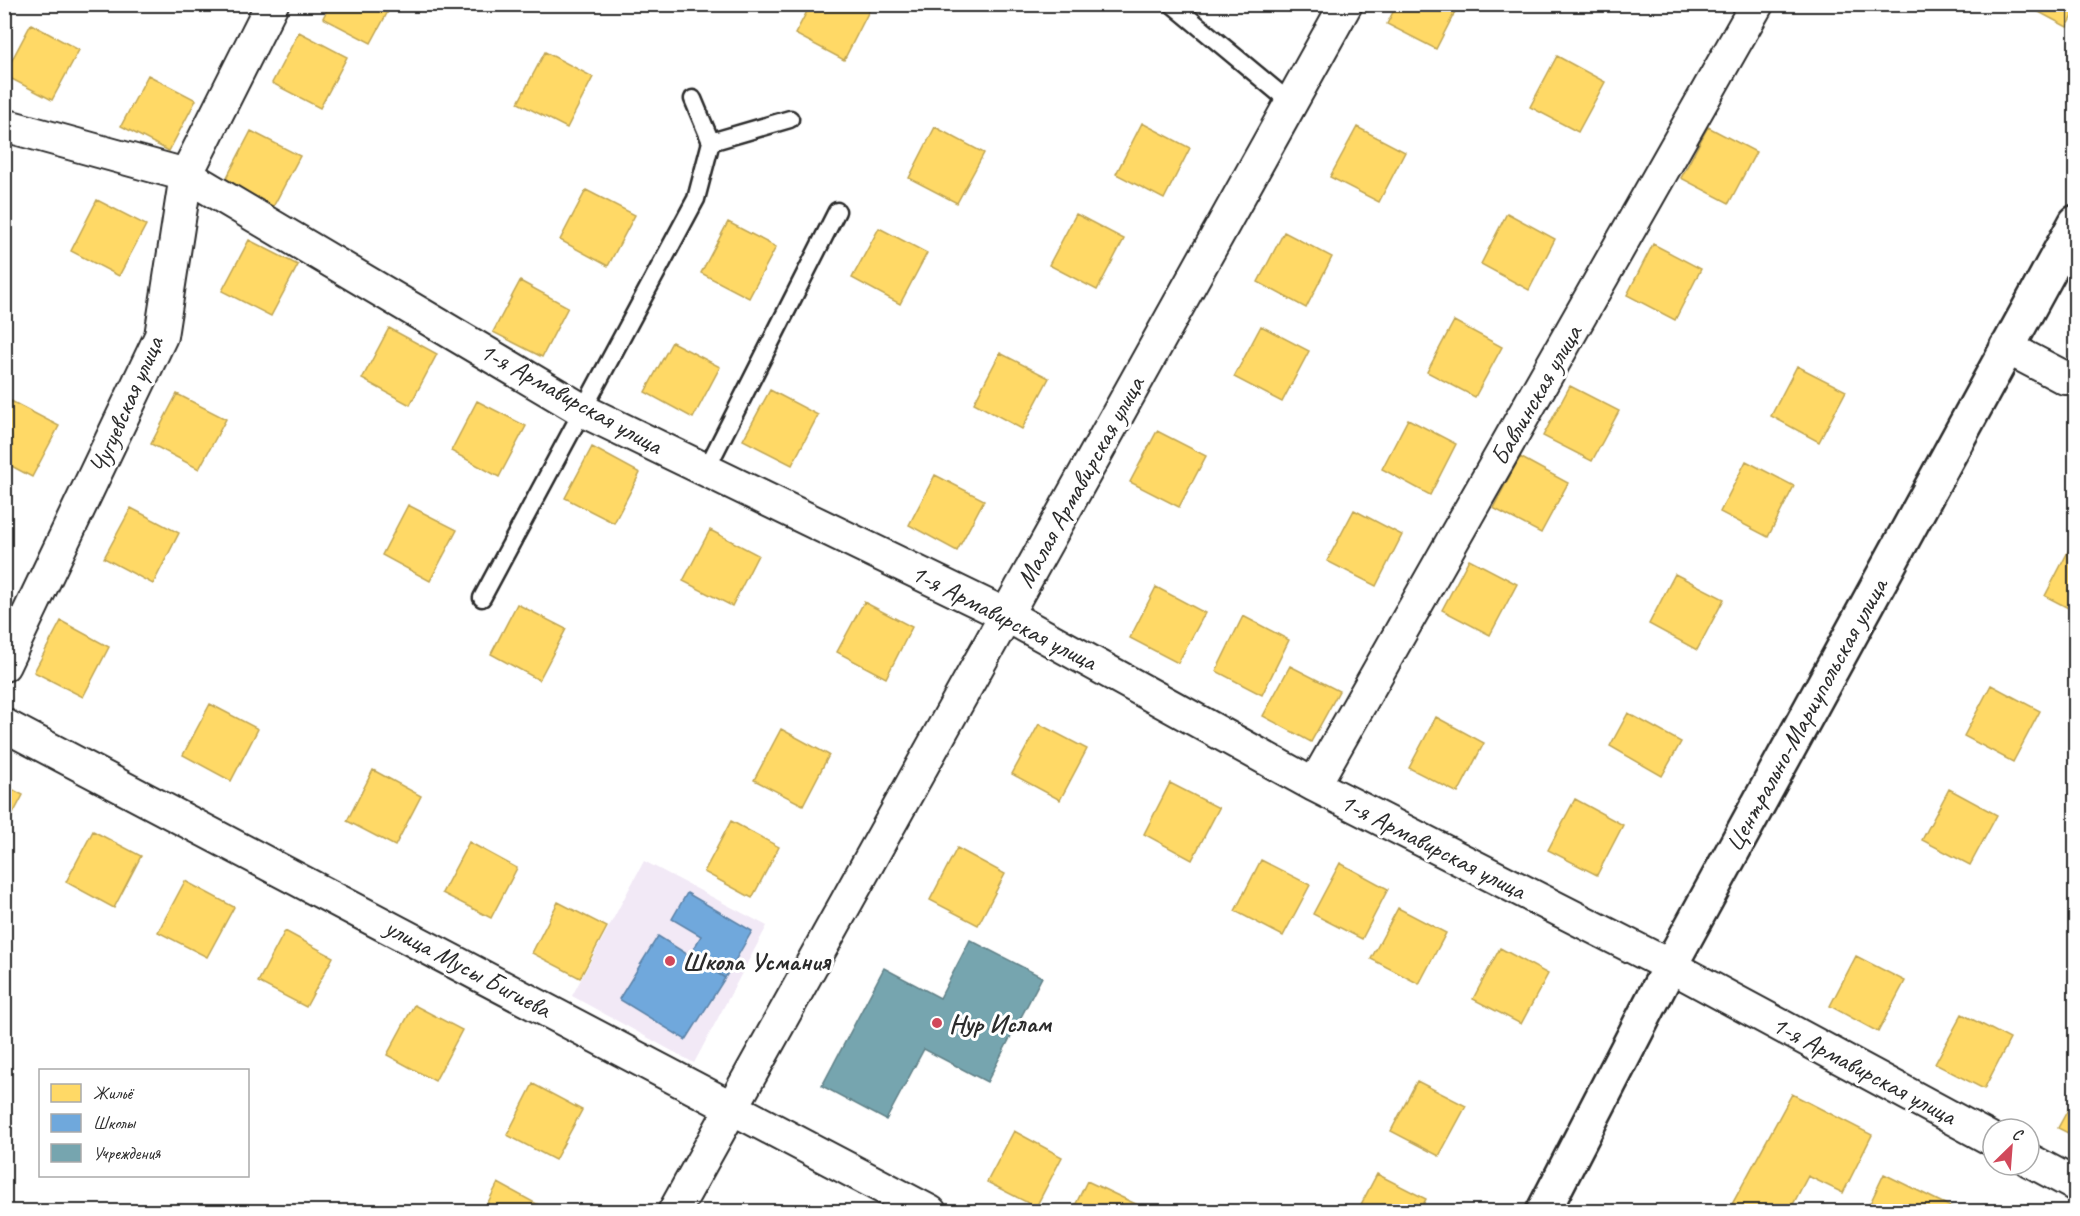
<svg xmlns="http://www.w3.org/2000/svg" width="2080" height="1216" viewBox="0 0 2080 1216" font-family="Caveat,sans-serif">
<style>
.built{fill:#f2e9f6}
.homes{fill:#ffd966;stroke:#bfa554;stroke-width:1.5}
.schools{fill:#6fa8dc;stroke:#5b82a7;stroke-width:1.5}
.public{fill:#76a5af;stroke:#608087;stroke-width:1.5}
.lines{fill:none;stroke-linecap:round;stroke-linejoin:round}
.service-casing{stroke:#2b2b2b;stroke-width:21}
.minor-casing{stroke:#2b2b2b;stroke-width:36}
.tertiary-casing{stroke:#2b2b2b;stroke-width:38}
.service{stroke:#fff;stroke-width:16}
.minor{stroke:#fff;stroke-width:32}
.tertiary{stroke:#fff;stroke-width:33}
.poi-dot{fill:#d1495b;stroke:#fff;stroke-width:2}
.labels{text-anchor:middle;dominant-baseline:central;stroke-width:6;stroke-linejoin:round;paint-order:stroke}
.street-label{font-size:26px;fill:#2b2b2b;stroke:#fff}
.poi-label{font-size:26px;font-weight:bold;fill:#2b2b2b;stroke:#fff;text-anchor:start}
</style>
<rect width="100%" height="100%" fill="#fff"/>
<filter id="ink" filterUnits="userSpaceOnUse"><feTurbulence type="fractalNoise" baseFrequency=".0167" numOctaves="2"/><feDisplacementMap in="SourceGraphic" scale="12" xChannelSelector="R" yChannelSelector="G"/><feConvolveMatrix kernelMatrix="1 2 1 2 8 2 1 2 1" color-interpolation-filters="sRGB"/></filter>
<g filter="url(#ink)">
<!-- built -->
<path class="built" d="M644 861 767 926 694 1063 572 996Z"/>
<!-- homes -->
<path class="homes" d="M330 4H392L371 43 323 18Z
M811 4H862L870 9 844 60 795 34Z
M1397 4H1459L1436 49 1387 24Z
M2024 4H2076V11L2067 27Z
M31 24 79 50 52 100 4 75Z
M299 32 347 57 320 108 272 83Z
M545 52 593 77 567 128 518 103Z
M1557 56 1605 82 1578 132 1530 107Z
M148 75 196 100 169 151 121 126Z
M1142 123 1190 148 1164 199 1116 174Z
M935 127 984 153 957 203 909 178Z
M1357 127 1405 152 1379 202 1330 177Z
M1708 127 1756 152 1729 203 1681 178Z
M251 131 300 156 273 207 225 181Z
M586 190 635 215 608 266 560 240Z
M97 200 146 225 119 276 71 251Z
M1507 213 1555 239 1529 290 1481 264Z
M1076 214 1124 239 1097 290 1049 265Z
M728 222 776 247 749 298 701 273Z
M879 228 927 253 900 304 852 278Z
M1284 232 1332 257 1306 308 1258 282Z
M249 240 298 265 271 316 222 291Z
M1653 244 1701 269 1675 320 1627 295Z
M520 281 568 307 542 357 493 332Z
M1454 321 1502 347 1475 397 1427 372Z
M1261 326 1309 351 1282 402 1234 377Z
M389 328 437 354 410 405 362 379Z
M672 342 720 367 693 418 645 392Z
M1000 353 1049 378 1022 429 974 403Z
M1797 366 1846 391 1819 442 1771 416Z
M1570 386 1619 411 1592 461 1543 436Z
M770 390 818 415 792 465 743 440Z
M177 394 226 419 199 469 151 444Z
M11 401 59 426 32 477 4 462V412Z
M477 401 526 426 499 477 451 451Z
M1408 419 1456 444 1430 495 1382 469Z
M1157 431 1206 456 1179 507 1130 482Z
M592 447 640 473 614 523 565 498Z
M1520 457 1568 483 1541 533 1493 508Z
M1746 461 1794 486 1768 537 1720 512Z
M935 475 984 500 957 551 909 525Z
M408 505 457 530 430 581 382 555Z
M131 508 179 533 153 584 104 558Z
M1354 510 1402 535 1376 586 1327 561Z
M710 530 758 555 732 606 683 581Z
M2071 546 2076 548V612L2045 596Z
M1469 559 1517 584 1490 635 1442 610Z
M1675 574 1724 599 1697 650 1649 624Z
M1156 587 1205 613 1178 663 1130 638Z
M864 602 912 627 886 678 837 652Z
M517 604 566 629 539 680 491 654Z
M1243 616 1289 640 1262 695 1216 671Z
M61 621 109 647 83 697 34 672Z
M1290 666 1339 691 1311 742 1263 716Z
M1991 685 2040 711 2013 762 1964 736Z
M210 704 258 729 231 781 183 755Z
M1628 713 1681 742 1662 776 1610 746Z
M1436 717 1484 743 1458 793 1409 768Z
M1039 724 1087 749 1060 800 1012 774Z
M781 729 829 755 803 805 754 780Z
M373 770 421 796 395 846 347 821Z
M1170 783 1219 808 1192 860 1144 834Z
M4 785 23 795 4 831Z
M1949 789 1997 815 1970 865 1922 840Z
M1575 799 1623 825 1597 875 1548 850Z
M731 821 779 847 752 898 704 872Z
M93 831 141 856 114 908 66 882Z
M469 842 517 868 491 918 442 893Z
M957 848 1005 874 978 925 930 900Z
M1261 860 1310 885 1283 936 1235 911Z
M1340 863 1388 889 1362 939 1313 914Z
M185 881 234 907 207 957 158 932Z
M558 902 607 927 580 978 532 953Z
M1398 908 1446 933 1419 984 1371 959Z
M285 931 333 957 306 1007 258 982Z
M1500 948 1548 974 1521 1024 1473 999Z
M1856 956 1905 981 1878 1032 1830 1006Z
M414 1005 462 1030 435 1081 387 1055Z
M1962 1014 2010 1039 1984 1089 1935 1064Z
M1417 1081 1466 1106 1439 1156 1391 1131Z
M533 1084 582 1110 555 1160 507 1135Z
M1792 1094 1872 1135 1843 1193 1808 1176 1789 1212H1739L1730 1208Z
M2076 1095V1137L2058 1128Z
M1014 1131 1062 1157 1036 1207 987 1182Z
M1377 1174 1426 1199 1419 1212H1357Z
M1884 1174 1953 1208 1952 1212H1866Z
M1087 1181 1142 1207 1140 1212H1072Z
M498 1183 546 1209 544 1212H483Z"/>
<!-- schools -->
<path class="schools" d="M687 893 752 931 725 978 690 955 701 936 672 919Z
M658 936 725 978 686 1040 619 999Z"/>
<!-- public -->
<path class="public" d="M970 940 1042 977 987 1082 924 1049 886 1120 822 1086 884 968 940 998Z"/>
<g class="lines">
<!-- service casing -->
<g class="service-casing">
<path id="service" d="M1172 4 1291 103
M693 99 711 142
M706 470 837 211
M482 598 696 199 711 142 790 119"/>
</g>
<!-- minor casing -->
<g class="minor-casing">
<path id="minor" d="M4 125 186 175 584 411 1006 615 1314 785 1670 966 1993 1140
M2006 347 2065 378H2076
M4 665 161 336 186 175 272 4
M4 725 930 1212
M1314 785 1757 4
M2029 1160 2076 1185
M674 1212 1346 4"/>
</g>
<!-- tertiary casing -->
<g class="tertiary-casing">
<path id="tertiary" d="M1543 1212 1670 966 2076 222"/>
</g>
<!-- service -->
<use href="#service" class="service"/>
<!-- minor -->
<use href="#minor" class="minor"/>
<!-- tertiary -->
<use href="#tertiary" class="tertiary"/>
</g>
</g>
<!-- markers -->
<g class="poi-dot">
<circle cx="670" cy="961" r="6"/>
<circle cx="937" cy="1023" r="6"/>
</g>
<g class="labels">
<!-- street labels -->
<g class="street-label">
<text transform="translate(1536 395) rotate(-60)">Бавлинская улица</text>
<text transform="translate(571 398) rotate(29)">1-я Армавирская улица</text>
<text transform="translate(126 405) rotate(-66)">Чугуевская улица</text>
<text transform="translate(1080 482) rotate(-61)">Малая Армавирская улица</text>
<text transform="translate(1004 617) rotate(27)">1-я Армавирская улица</text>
<text transform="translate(1806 715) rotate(-61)">Центрально-Мариупольская улица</text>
<text transform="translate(1433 846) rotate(27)">1-я Армавирская улица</text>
<text transform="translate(468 968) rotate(28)">улица Мусы Бигиева</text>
<text transform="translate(1864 1070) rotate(28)">1-я Армавирская улица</text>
</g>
<!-- poi labels -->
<g class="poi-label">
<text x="682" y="961">Школа Усмания</text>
<text x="949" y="1023">Нур Ислам</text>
</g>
</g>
<!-- margin -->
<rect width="2080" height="1216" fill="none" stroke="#fff" stroke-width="24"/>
<rect x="12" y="12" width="2056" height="1192" fill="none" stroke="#2b2b2b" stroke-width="2" filter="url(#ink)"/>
<!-- legend -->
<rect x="39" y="1069" width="210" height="108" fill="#ffffff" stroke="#aaaaaa" stroke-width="1.5"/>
<rect x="51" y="1084" width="30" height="18" fill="#ffd966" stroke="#aaaaaa" stroke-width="1.5"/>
<text x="93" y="1099" font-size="18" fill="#2b2b2b">Жильё</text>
<rect x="51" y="1114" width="30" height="18" fill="#6fa8dc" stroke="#aaaaaa" stroke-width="1.5"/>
<text x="93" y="1129" font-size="18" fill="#2b2b2b">Школы</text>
<rect x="51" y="1144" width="30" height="18" fill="#76a5af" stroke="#aaaaaa" stroke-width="1.5"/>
<text x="93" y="1159" font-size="18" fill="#2b2b2b">Учреждения</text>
<!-- north arrow -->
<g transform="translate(2011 1147) rotate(25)"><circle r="28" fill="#ffffff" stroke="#aaaaaa" stroke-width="1.5"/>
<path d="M0-4.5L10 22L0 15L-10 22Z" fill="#d1495b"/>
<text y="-9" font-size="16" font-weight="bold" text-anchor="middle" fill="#2b2b2b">С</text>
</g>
</svg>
